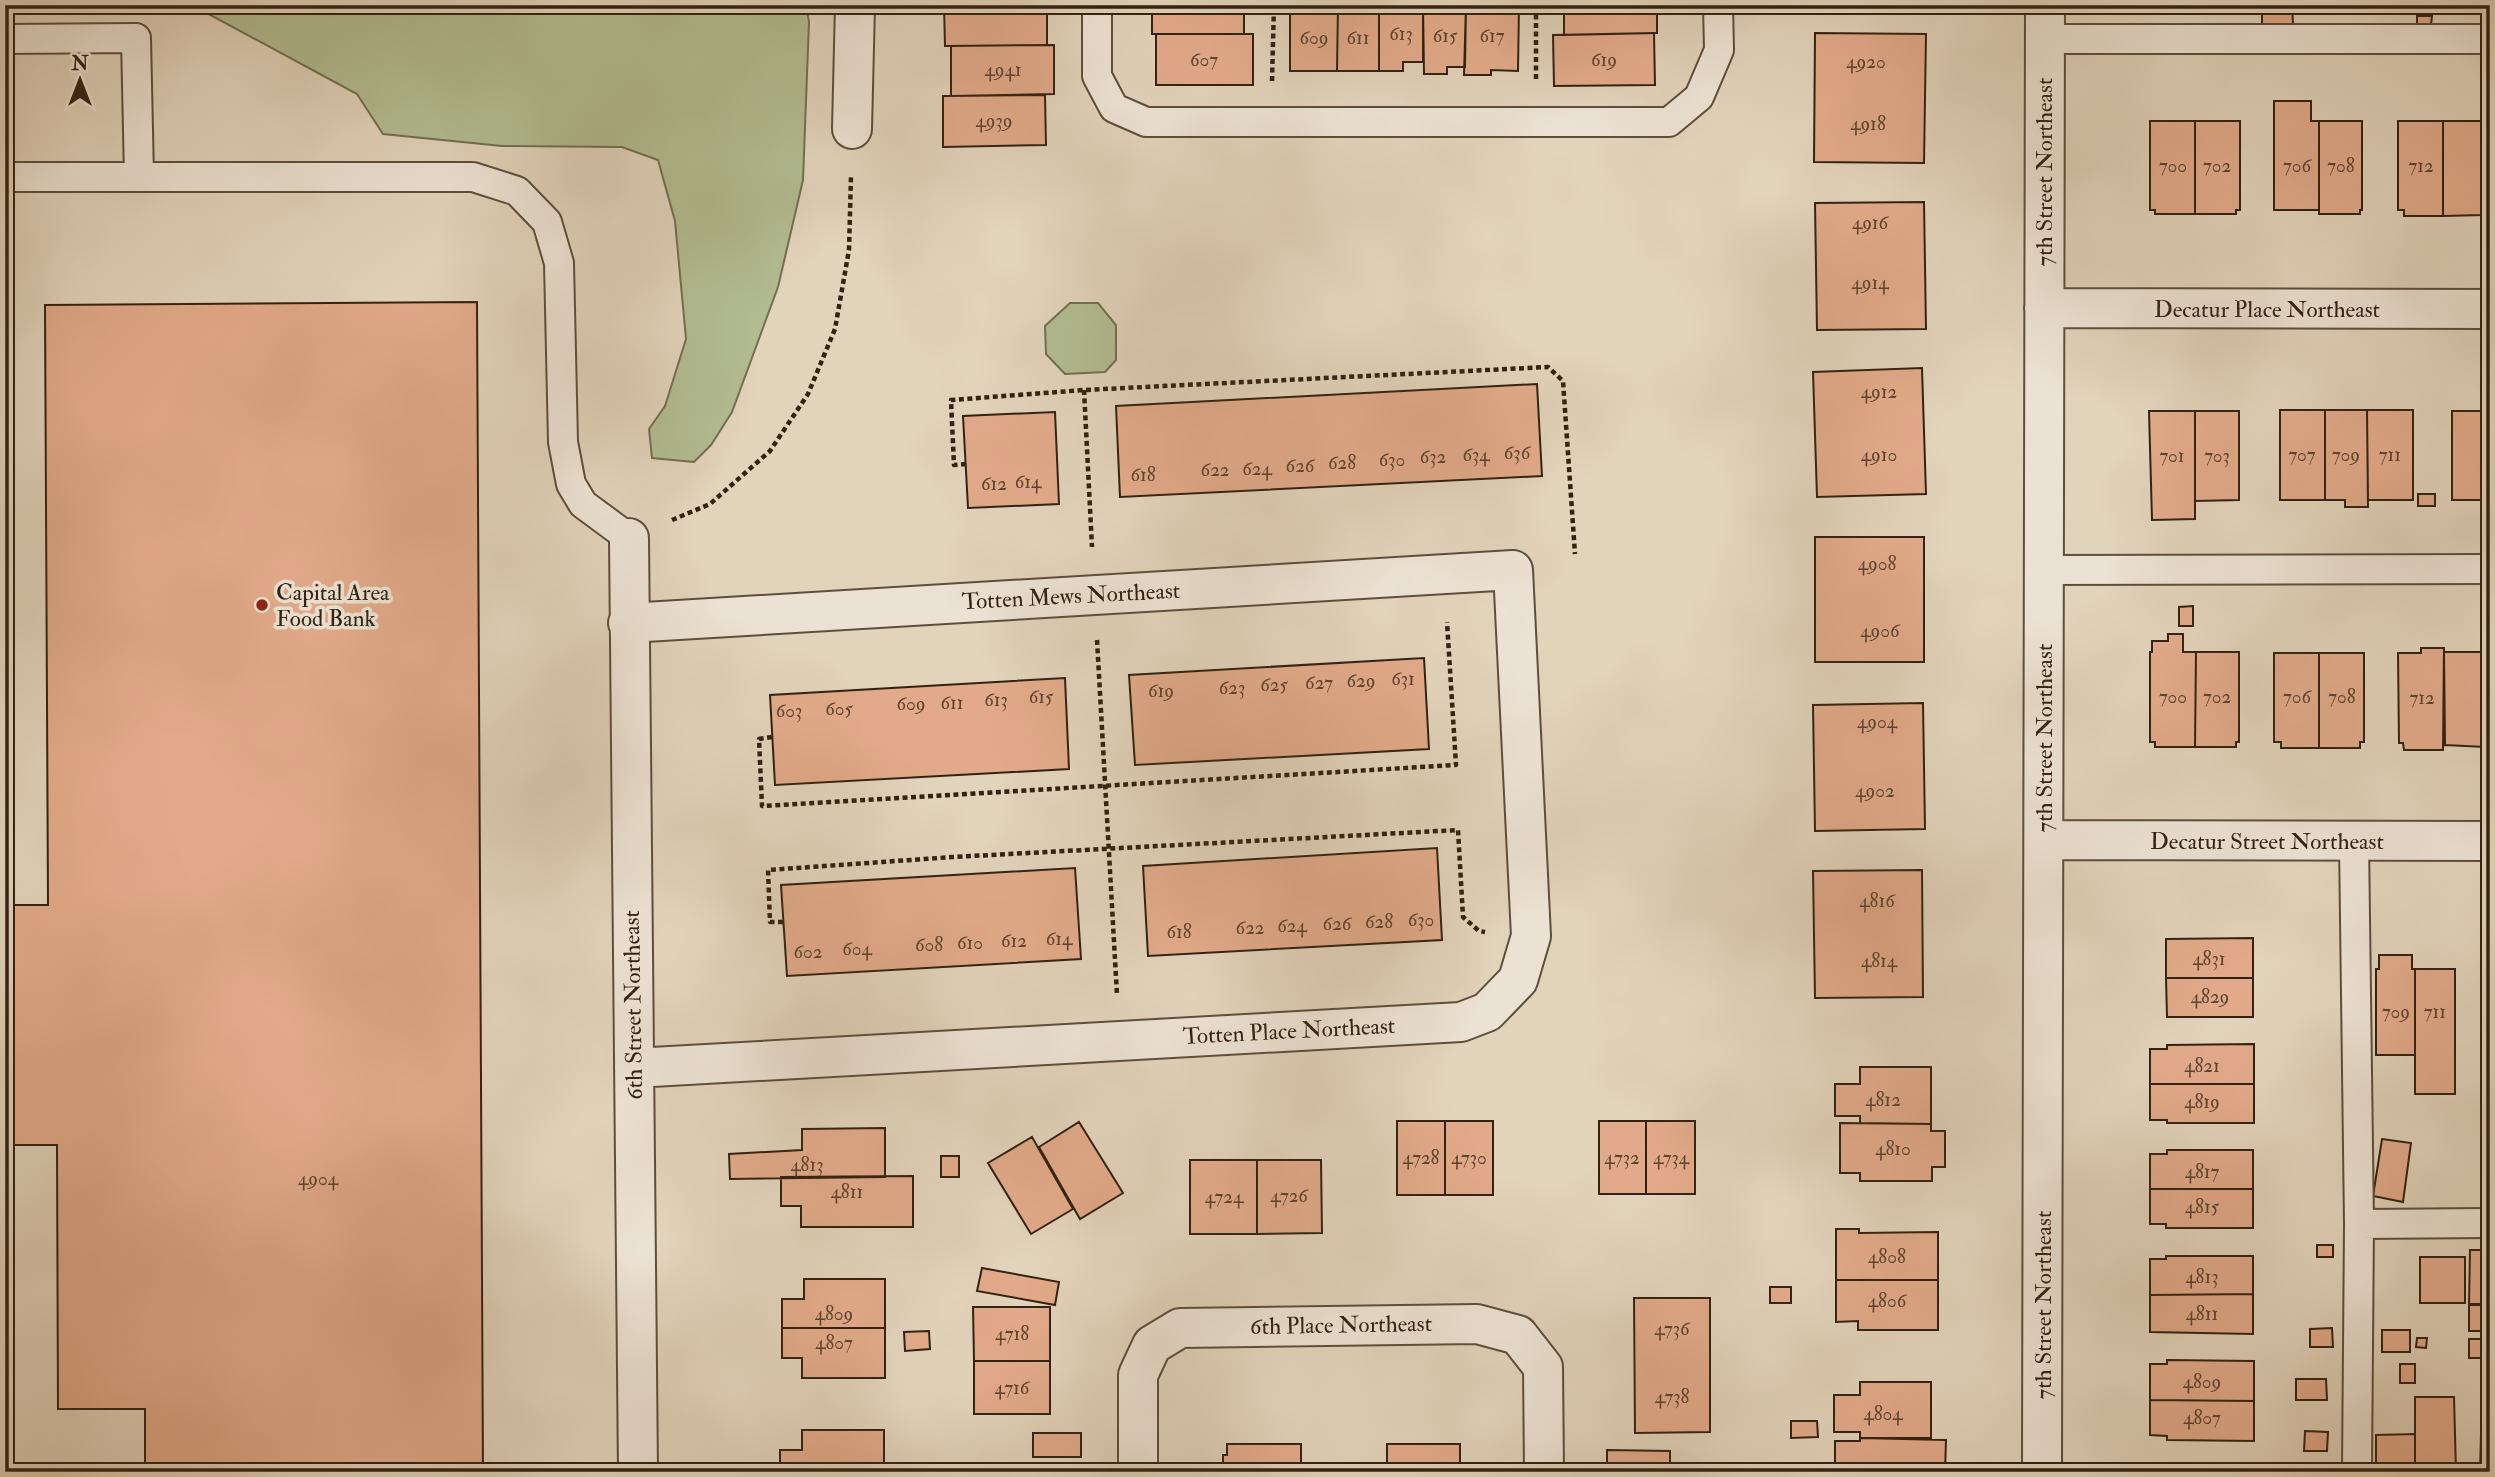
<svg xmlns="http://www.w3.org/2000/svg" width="2495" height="1477" viewBox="0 0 2495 1477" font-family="'IM FELL Double Pica',serif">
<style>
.green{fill:#b2bc91;stroke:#726f52;stroke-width:2}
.building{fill:#e2aa8a;stroke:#322212;stroke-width:2}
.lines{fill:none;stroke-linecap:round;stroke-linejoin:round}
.service-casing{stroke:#5e4e3c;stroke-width:32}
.minor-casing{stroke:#5e4e3c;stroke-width:42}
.path{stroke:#322212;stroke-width:4.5;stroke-dasharray:5 3.5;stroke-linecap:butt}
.service{stroke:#ece2d3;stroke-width:28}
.minor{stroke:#ece2d3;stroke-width:38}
.poi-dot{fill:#8f2418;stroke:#ece2d3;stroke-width:2.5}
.labels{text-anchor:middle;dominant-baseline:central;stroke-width:7;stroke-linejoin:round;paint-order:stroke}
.number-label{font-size:19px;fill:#5e4430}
.street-label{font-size:23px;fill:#322212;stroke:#ece2d3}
.poi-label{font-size:23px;fill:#322212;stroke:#ece2d3;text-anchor:start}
</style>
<rect width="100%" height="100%" fill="#e2d3bb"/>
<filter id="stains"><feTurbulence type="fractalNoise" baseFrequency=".00286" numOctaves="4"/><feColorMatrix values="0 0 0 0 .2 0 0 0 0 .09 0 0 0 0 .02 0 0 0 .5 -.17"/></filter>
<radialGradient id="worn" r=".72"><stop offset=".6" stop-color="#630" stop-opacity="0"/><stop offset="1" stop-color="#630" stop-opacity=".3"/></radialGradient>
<!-- green -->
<path class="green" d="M192 5H806L809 22 803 180 778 287 732 412 711 445 694 462 652 458 649 429 665 406 686 339 675 221 658 160 622 147 502 146 383 134 357 94Z
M1070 303H1098L1116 325V360L1105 372 1065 374 1046 354 1045 326Z"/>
<!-- building -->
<path class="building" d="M944 5H1047V45L945 46Z
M1152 5H1244V34H1152Z
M1290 5H1338L1337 71H1290Z
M1338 5H1379V71H1337Z
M1379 5H1423V62H1403V71H1379Z
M1423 5H1466L1465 67H1447V74H1424Z
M1466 5H1519L1518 71 1491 70V75H1464Z
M1564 5H1657V33L1564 35Z
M2262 5H2292L2293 24 2262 25Z
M2417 16H2432L2431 25H2417Z
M1654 33 1655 85 1554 86 1553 35Z
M1815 33 1926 34 1924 163 1814 162Z
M1156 34H1253V85H1156Z
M1054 45V94L951 96V46Z
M1045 95 1046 145 943 147V96Z
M2274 101H2311V121H2319V210H2274Z
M2150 121H2195V214H2155V210H2150Z
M2195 121H2240V210H2236V214H2195Z
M2319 121H2362V210H2360V214H2319Z
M2398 121H2443V216H2404V210H2398Z
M2443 121H2488V210H2484V215L2443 216Z
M1924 202 1926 329 1817 330 1815 203Z
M477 302 483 1472H145V1409H58L57 1145H5V905H48L45 305Z
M1922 368 1926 494 1817 497 1813 372Z
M1537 384 1542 476 1120 497 1116 406Z
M2280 410H2325V500H2280Z
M2325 410H2367L2368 507H2345V500H2325Z
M2367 410H2413V500H2368Z
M2149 411H2195V519L2152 520Z
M2195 411H2239V500L2195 501Z
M2452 411H2490V500H2452Z
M1055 412 1059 504 968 508 963 416Z
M2418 494H2435V506H2418Z
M1815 537H1924V662H1815Z
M2193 606V626H2179V607Z
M2168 634H2183V652H2196L2195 747H2155V742H2150V652H2152V641H2168Z
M2421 648H2444L2443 750H2404L2403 743H2399L2398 653H2421Z
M2196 652H2239V742H2236V747H2195Z
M2444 652H2488V742H2485V747L2445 745Z
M2274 653H2319V748H2281V742H2274Z
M2319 653H2364V742H2360V748H2319Z
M1424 658 1429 749 1135 765 1129 675Z
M1065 678 1069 769 775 785 770 695Z
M1923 703 1925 829 1815 831 1813 705Z
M1437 848 1442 940 1148 956 1143 866Z
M1075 868 1081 959 787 976 781 885Z
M1922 870 1923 997 1815 998 1813 871Z
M2253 938V978H2166V939Z
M2379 955H2412V969H2415V1055H2376V969H2379Z
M2415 969H2455V1094H2415Z
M2481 969H2490V1057H2481Z
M2166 978H2253V1017H2167Z
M2254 1044V1084H2150V1049H2167V1045Z
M1860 1067H1931V1124L1860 1123V1116H1835V1084H1860Z
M2150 1084H2254V1123H2167V1120H2150Z
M1397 1121H1445V1195H1397Z
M1445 1121H1493V1195H1445Z
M1599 1121H1646V1194H1599Z
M1646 1121H1695V1194H1646Z
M1079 1122 1123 1193 1080 1219 1039 1147Z
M1840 1123 1931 1124V1131H1945V1167H1932V1181H1860V1173H1840Z
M885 1128V1177L730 1179 729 1154 802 1150V1129Z
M1032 1137 1073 1209 1031 1234 988 1163Z
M2382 1139 2411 1143 2403 1202 2373 1196Z
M2167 1150H2253V1189H2150V1154H2167Z
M941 1156H959V1177H941Z
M1190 1160H1257V1234H1190Z
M1257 1160H1321L1322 1233 1257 1234Z
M913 1176V1227H801V1206H781V1177Z
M2150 1189H2253V1228H2166V1224H2150Z
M1836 1229H1859V1233L1938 1232V1280H1836Z
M2317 1245H2333V1257H2317Z
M2470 1250H2490V1304H2469Z
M2166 1256H2253V1294L2150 1295V1259H2166Z
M2420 1257H2465V1303H2420Z
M982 1268 1059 1282 1055 1305 977 1291Z
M804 1279H885V1328H782V1299H804Z
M1836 1280H1938V1330H1858V1321L1836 1322Z
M1770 1287H1791V1303H1770Z
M2253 1294V1334L2150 1332V1295Z
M1634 1298H1710V1432L1635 1433Z
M2469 1305H2486V1331H2469Z
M973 1307H1050V1361H974Z
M782 1328H885V1378H802V1358H782Z
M2332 1328 2333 1347H2310V1329Z
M2382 1330H2410V1352H2382Z
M929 1331 930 1349 905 1351 904 1332Z
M2417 1338H2427L2426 1348 2416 1347Z
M2469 1339H2486V1358H2469Z
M2167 1360 2254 1361V1401L2150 1400V1364H2167Z
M974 1361H1050V1414H974Z
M2400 1364H2415V1383H2400Z
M2296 1379H2326L2327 1400H2296Z
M1860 1382H1931V1438H1860V1432H1834V1395H1860Z
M2415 1397H2454L2456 1472H2415Z
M2150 1400 2254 1401V1441L2167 1440V1436L2150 1435Z
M1791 1421H1817L1818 1437 1791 1438Z
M802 1430H884V1472H780V1450H802Z
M2305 1431 2328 1432 2327 1451H2304Z
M1033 1433H1081V1457H1033Z
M2415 1434V1472H2376V1435Z
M2481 1434H2490V1472H2480Z
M1860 1438 1946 1440 1945 1472H1835V1441H1860Z
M1227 1444H1301V1472H1223V1455H1227Z
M1387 1444H1460V1472H1387Z
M1607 1450 1670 1451V1472H1607Z
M2253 1467V1472H2151V1468Z"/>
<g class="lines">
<!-- service casing -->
<g class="service-casing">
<path id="service" d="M1097 5V76L1114 108 1146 122H1669L1699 97 1719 50 1718 5
M5 39 136 38 139 177
M2045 39H2490
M5 177H473L517 191 547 222 559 263 563 442 571 484 583 504 629 538
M2044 570 2490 569
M2354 841 2359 1224 2357 1472
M2359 1224 2490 1223"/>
</g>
<!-- minor casing -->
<g class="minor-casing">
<path id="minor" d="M852 129 855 5
M2044 308 2490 309
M629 538 638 1472
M628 623 1513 570 1531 936 1518 980 1487 1012 1461 1022 634 1068
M2044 840 2490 841
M1138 1472V1375L1152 1345 1180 1328 1477 1324 1518 1335 1543 1367 1544 1472
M2042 1472 2045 5"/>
</g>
<!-- path -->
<path class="path" d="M1536 79V5
M1272 81 1274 5
M1084 390 1092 547
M966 464 954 465 951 400 1084 390 1548 367 1563 381 1575 554
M672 520 710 504 770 451 808 394 835 329 849 250 851 176
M1097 640 1117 995
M772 737 759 739 762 806 1456 765 1447 622
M783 922H770L768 870 953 857 1458 830 1463 917 1479 931 1485 932"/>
<!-- service -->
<use href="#service" class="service"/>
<!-- minor -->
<use href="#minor" class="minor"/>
</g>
<!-- markers -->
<circle class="poi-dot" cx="262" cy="605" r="7"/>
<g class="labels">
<!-- number labels -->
<g class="number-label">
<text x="1401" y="34">613</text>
<text x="1445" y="36">615</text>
<text x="1492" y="36">617</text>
<text x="1314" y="38">609</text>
<text x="1358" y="38">611</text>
<text x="1204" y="60">607</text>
<text x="1604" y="60">619</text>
<text x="1866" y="62">4920</text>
<text x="1003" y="70">4941</text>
<text x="994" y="121">4939</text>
<text x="1868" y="124">4918</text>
<text x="2173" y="166">700</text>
<text x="2217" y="166">702</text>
<text x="2297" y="166">706</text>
<text x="2341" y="166">708</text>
<text x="2421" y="166">712</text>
<text x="1870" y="223">4916</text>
<text x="1870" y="283">4914</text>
<text x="1879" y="392">4912</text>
<text x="1517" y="453">636</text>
<text x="1476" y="455">634</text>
<text x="1879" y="455">4910</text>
<text x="2302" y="455">707</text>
<text x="2346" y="455">709</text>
<text x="2390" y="455">711</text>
<text x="2172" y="456">701</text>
<text x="2217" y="456">703</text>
<text x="1433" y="457">632</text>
<text x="1392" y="460">630</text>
<text x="1342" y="463">628</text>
<text x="1300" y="466">626</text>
<text x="1257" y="469">624</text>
<text x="1215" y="470">622</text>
<text x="1143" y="475">618</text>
<text x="1028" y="482">614</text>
<text x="994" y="484">612</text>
<text x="1877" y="564">4908</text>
<text x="1880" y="631">4906</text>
<text x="1403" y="679">631</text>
<text x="1361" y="681">629</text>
<text x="1319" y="683">627</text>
<text x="1274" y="685">625</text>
<text x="1232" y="688">623</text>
<text x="1161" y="691">619</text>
<text x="1041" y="697">615</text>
<text x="2173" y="697">700</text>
<text x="2217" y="697">702</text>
<text x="2297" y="697">706</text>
<text x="2342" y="697">708</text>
<text x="2422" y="698">712</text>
<text x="996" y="700">613</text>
<text x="952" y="703">611</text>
<text x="911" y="704">609</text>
<text x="839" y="709">605</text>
<text x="789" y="711">603</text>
<text x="1877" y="722">4904</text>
<text x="1875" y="791">4902</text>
<text x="1877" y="901">4816</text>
<text x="1421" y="920">630</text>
<text x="1379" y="922">628</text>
<text x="1337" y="924">626</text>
<text x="1292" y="926">624</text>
<text x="1250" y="928">622</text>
<text x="1179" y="932">618</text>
<text x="1059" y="939">614</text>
<text x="1014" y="941">612</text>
<text x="970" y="943">610</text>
<text x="929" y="945">608</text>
<text x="857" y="949">604</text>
<text x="808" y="952">602</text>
<text x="2209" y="959">4831</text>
<text x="1879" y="961">4814</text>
<text x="2210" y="997">4829</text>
<text x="2396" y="1012">709</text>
<text x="2435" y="1012">711</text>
<text x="2202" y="1066">4821</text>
<text x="1883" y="1100">4812</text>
<text x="2202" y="1102">4819</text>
<text x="1893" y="1149">4810</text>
<text x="1421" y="1158">4728</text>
<text x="1469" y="1158">4730</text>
<text x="1622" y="1158">4732</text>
<text x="1671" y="1158">4734</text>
<text x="807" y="1165">4813</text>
<text x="2202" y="1172">4817</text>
<text x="318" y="1179">4904</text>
<text x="847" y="1192">4811</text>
<text x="1289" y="1196">4726</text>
<text x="1224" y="1197">4724</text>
<text x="2202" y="1207">4815</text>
<text x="1887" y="1257">4808</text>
<text x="2202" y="1277">4813</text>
<text x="1887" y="1301">4806</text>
<text x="834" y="1314">4809</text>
<text x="2202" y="1314">4811</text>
<text x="1672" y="1329">4736</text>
<text x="1012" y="1334">4718</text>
<text x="834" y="1343">4807</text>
<text x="2202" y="1382">4809</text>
<text x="1012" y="1388">4716</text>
<text x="1672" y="1397">4738</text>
<text x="1883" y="1414">4804</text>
<text x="2202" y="1418">4807</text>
</g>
<!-- street labels -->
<g class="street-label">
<text transform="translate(2044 172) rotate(-90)">7th Street Northeast</text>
<text x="2267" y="309">Decatur Place Northeast</text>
<text transform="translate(1071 596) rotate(-3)">Totten Mews Northeast</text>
<text transform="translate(2044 738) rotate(-90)">7th Street Northeast</text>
<text x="2267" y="841">Decatur Street Northeast</text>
<text transform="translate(633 1005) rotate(-91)">6th Street Northeast</text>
<text transform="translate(1289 1031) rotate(-3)">Totten Place Northeast</text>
<text transform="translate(2043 1305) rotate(-90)">7th Street Northeast</text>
<text transform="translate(1341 1325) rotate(-1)">6th Place Northeast</text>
</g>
<!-- poi labels -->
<g class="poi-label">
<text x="276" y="592">Capital Area<tspan x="276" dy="26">Food Bank</tspan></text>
</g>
</g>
<!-- margin -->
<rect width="2495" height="1477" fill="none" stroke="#e2d3bb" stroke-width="28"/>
<rect x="7" y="7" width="2481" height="1463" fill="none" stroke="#322212" stroke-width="3.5"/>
<rect x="14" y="14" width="2467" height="1449" fill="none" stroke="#322212" stroke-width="2"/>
<!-- north arrow -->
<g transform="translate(80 80)" stroke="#ece2d3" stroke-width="5" paint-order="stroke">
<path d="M0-5L12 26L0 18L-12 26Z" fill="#322212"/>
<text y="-10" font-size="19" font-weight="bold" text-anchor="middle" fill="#322212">N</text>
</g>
<rect width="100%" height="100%" filter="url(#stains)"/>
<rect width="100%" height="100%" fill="url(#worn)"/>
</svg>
